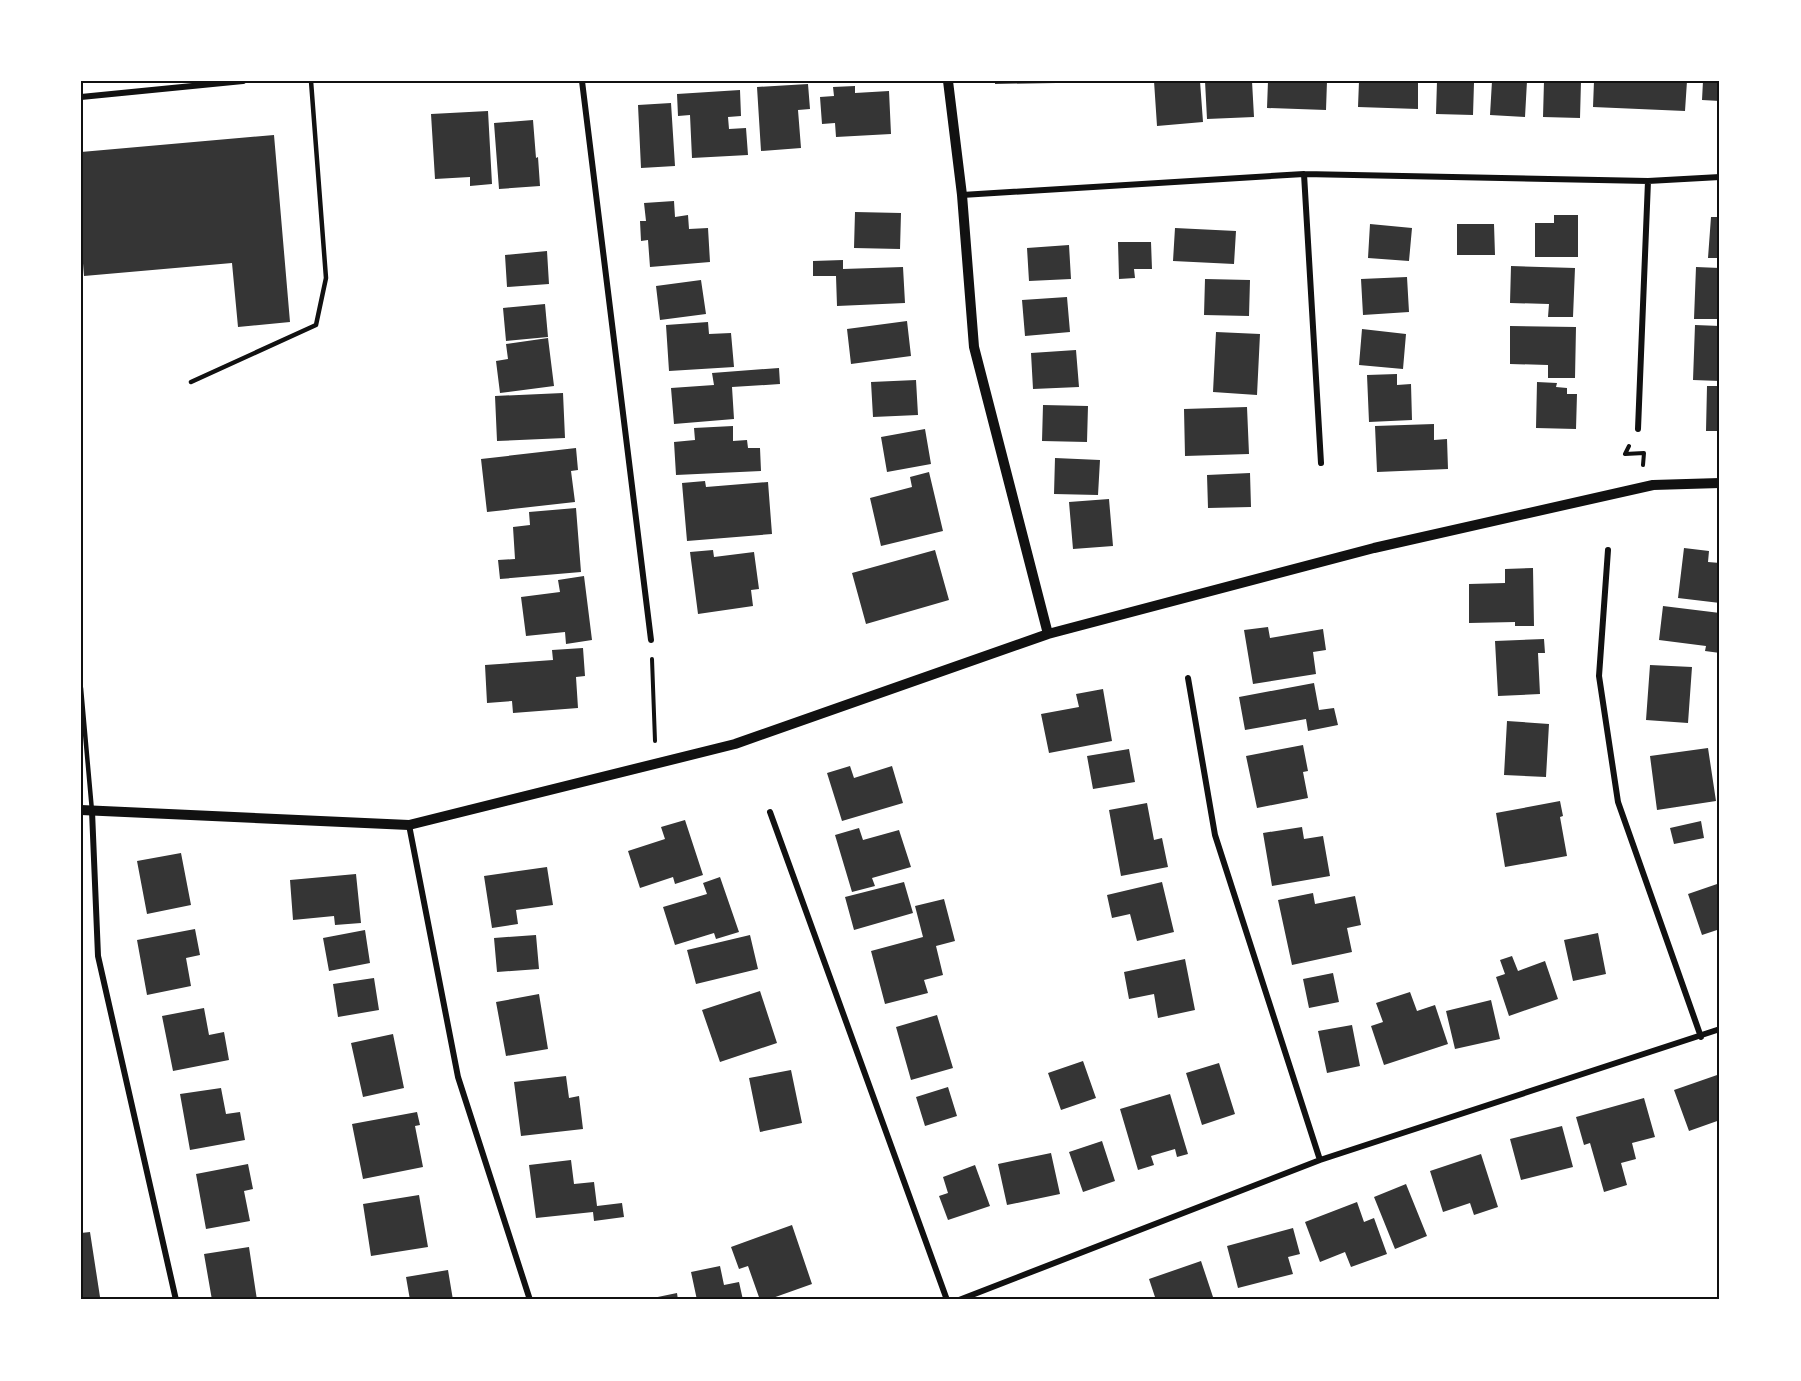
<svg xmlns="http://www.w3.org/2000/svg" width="1801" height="1381" viewBox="0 0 1801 1381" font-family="Rubik,sans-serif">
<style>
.building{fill:#353535}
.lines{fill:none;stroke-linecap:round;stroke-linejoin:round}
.path{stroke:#111;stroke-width:4}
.service{stroke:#111;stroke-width:4.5}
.minor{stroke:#111;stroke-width:6}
.tertiary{stroke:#111;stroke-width:10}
.neatline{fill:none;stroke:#111;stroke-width:2}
</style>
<rect width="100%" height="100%" fill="#fff"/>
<!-- building -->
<path class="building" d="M995 81H1056V83L995 84Z
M1154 81H1200L1203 122 1157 126Z
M1205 81H1252L1254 117 1207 119Z
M1268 81H1327L1326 110 1267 108Z
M1359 81H1418V109L1358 107Z
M1437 81H1487V83H1474L1473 115 1436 114Z
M1492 81H1527L1525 117 1490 115Z
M1544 81H1581L1580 118 1543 117Z
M1594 81H1687L1685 111 1593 107Z
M1703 81H1720V101L1702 100Z
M808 84 810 109 798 110 801 148 761 151 757 87Z
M855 86V93L889 91 891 134 836 137 835 123 822 124 820 97 834 96 833 87Z
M740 90 741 116 728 117 729 129 746 128 748 155 692 158 690 115 678 116 677 94Z
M671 103 675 166 641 168 638 105Z
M488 111 492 184 470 186V177L435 179 431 114Z
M533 120 536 158 538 157 540 186 499 189 494 123Z
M274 135 290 322 238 327 232 263 84 276 81 238V152Z
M674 201 675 217 688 215 689 229 708 228 710 262 650 267 648 240 641 241 640 221H646L644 203Z
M855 212 901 213 900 249 854 248Z
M1554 215H1578V257H1535V223H1554Z
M1711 217H1720V258H1708Z
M1370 224 1412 228 1409 261 1368 258Z
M1457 224H1494L1495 255H1457Z
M1175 228 1236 231 1234 264 1173 261Z
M1118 242H1151L1152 269H1134L1135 278 1119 279Z
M1069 245 1071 279 1029 281 1027 248Z
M547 251 549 284 507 287 505 255Z
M843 260V269L903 267 905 303 837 306 836 276H813V261Z
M1511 266 1575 268 1573 317H1548L1549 304 1510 303Z
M1696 267 1720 268V319H1694Z
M1407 277 1409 312 1363 315 1361 279Z
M1205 279 1250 280 1249 316 1204 315Z
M701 280 706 314 660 320 656 286Z
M1067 297 1070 332 1025 336 1022 300Z
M545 304 548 337 506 341 503 308Z
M907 321 911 356 851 364 847 329Z
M708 322 709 334 731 333 734 367 669 371 666 325Z
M1695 325 1720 326V381L1693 380Z
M1510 326 1576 327 1575 378H1548V365L1510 364Z
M1362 329 1406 334 1403 369 1359 365Z
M1216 332 1260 334 1257 395 1213 392Z
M548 338 554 386 500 393 496 361 508 359 506 344Z
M1076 350 1079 387 1033 389 1031 353Z
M779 368 780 384 732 387 734 419 674 424 671 388 714 385 712 373Z
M1397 374V385L1411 384 1412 420 1369 422 1367 375Z
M916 380 918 415 873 417 871 382Z
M1537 382 1557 383 1556 387 1567 388V394H1577L1576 429 1536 428Z
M1707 386H1720V431H1706Z
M563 393 565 438 497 441 495 396Z
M1043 405 1088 406 1087 442 1042 441Z
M1247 407 1249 454 1185 456 1184 409Z
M1434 424V440L1447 439 1448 469 1377 472 1375 426Z
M733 426V441L747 440 748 448H760L761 471 676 475 674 442 695 440 694 428Z
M925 429 931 464 887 472 881 437Z
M576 448 578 470 571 471 575 502 487 512 481 459Z
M1055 458 1100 460 1098 495 1054 494Z
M929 472 943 531 881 546 870 498 912 487 910 477Z
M1250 473 1251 507 1208 508 1207 475Z
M705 481 706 487 768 482 772 534 687 541 682 483Z
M1109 499 1113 546 1073 549 1069 502Z
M576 508 581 572 500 579 498 560 515 559 513 527 530 525 529 512Z
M1684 548 1709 551 1708 562 1720 563V603L1678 598Z
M713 550 714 557 754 552 759 589 751 590 753 606 698 614 690 552Z
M935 550 949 600 866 624 852 573Z
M1533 568 1534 626H1515V622L1469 623V584L1505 583V569Z
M584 576 592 640 566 644 565 632 526 636 521 597 560 592 558 580Z
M1663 606 1720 613V653L1705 651 1706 646 1659 640Z
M1268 627 1270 638 1323 629 1326 650 1313 652 1316 674 1253 684 1244 630Z
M1544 639 1545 653H1538L1540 694 1498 696 1495 641Z
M583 648 585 676 576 677 578 708 513 713 512 701 487 703 485 665 553 660 552 650Z
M1650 665 1692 667 1688 723 1646 720Z
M1314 683 1319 710 1334 708 1338 725 1308 731 1306 719 1245 730 1239 697Z
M1103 689 1112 741 1049 753 1041 714 1079 707 1076 694Z
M1507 721 1549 724 1546 777 1504 775Z
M1303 745 1308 771 1303 772 1308 798 1257 808 1246 756Z
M1708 748 1716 801 1657 810 1650 756Z
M1129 749 1135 782 1093 789 1087 756Z
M850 766 854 778 892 766 903 803 842 821 827 773Z
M1560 801 1563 816 1560 817 1567 856 1505 867 1496 813Z
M1147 803 1154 840 1162 838 1168 867 1121 876 1109 810Z
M685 820 703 875 675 884 673 877 640 888 628 851 665 839 661 827Z
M1701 821 1704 838 1674 844 1670 828Z
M1302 827 1304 839 1323 836 1330 876 1272 886 1263 833Z
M859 828 863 840 899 830 911 867 872 878 875 886 852 892 835 835Z
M181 853 191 905 147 914 137 861Z
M547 867 553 905 516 910 518 924 492 928 484 876Z
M356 874 361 923 335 925 334 916 293 920 290 880Z
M720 877 739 932 716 939 714 933 675 945 663 907 707 894 703 883Z
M904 882 913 913 854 930 845 897Z
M1162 882 1174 932 1137 941 1130 914 1112 918 1107 895Z
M1720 883V929L1702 935 1688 894Z
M1313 893 1315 904 1355 896 1361 925 1347 928 1352 952 1292 965 1278 900Z
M944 899 955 941 936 946 943 975 924 980 928 993 885 1004 871 951 923 937 915 906Z
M195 929 200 955 186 958 191 986 147 995 137 940Z
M365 930 370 963 329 971 323 938Z
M1598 933 1606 974 1573 981 1564 940Z
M536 935 539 969 497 972 494 938Z
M750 935 758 969 696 984 687 950Z
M1512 956 1518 971 1545 961 1558 999 1509 1016 1496 977 1505 974 1500 960Z
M1185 959 1195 1010 1158 1018 1154 994 1129 999 1124 972Z
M1333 973 1339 1002 1309 1008 1303 979Z
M374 978 379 1010 338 1017 333 984Z
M760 991 777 1043 720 1062 702 1010Z
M1410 992 1417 1011 1435 1005 1448 1044 1384 1065 1371 1026 1383 1022 1376 1003Z
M539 994 548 1049 506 1056 496 1002Z
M1491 1000 1500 1039 1455 1049 1446 1011Z
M204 1008 209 1035 224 1032 229 1060 173 1071 162 1016Z
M937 1015 953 1068 911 1080 896 1027Z
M1352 1025 1360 1066 1327 1073 1318 1031Z
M393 1034 404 1088 363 1097 351 1043Z
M1083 1061 1096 1098 1061 1110 1048 1073Z
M1219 1063 1235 1114 1202 1125 1186 1073Z
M791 1070 802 1123 760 1132 749 1078Z
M1720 1074V1120L1689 1131 1674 1090Z
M566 1076 569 1098 579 1096 583 1129 521 1136 514 1082Z
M948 1087 957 1116 925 1126 916 1097Z
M221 1088 226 1114 240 1112 245 1140 190 1150 180 1094Z
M1170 1094 1188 1154 1177 1157 1175 1149 1151 1156 1154 1165 1138 1170 1120 1109Z
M1644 1098 1655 1137 1632 1143 1636 1159 1621 1163 1627 1185 1604 1192 1590 1143 1584 1145 1576 1117Z
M417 1112 420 1125 415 1126 423 1167 363 1179 352 1124Z
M1562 1126 1573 1167 1521 1180 1510 1139Z
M1102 1141 1115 1181 1083 1192 1069 1152Z
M1051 1153 1060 1194 1007 1205 998 1164Z
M1481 1154 1498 1207 1474 1215 1470 1203 1443 1212 1430 1171Z
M571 1160 574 1184 594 1182 597 1206 622 1203 624 1217 594 1221 593 1212 536 1218 529 1165Z
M248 1164 253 1189 244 1191 250 1221 206 1229 196 1174Z
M975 1165 990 1206 948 1220 939 1196 948 1193 943 1177Z
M1406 1184 1427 1236 1395 1249 1374 1197Z
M419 1195 428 1247 371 1256 363 1204Z
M1357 1202 1364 1222 1374 1218 1387 1254 1351 1267 1345 1252 1320 1262 1305 1222Z
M792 1225 812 1284 767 1300H760L748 1266 739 1269 731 1247Z
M1293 1228 1300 1254 1288 1257 1293 1274 1238 1288 1227 1246Z
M90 1232 100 1297 81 1300V1233Z
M249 1247 257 1300H212L204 1254Z
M1201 1261 1214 1300H1156L1149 1279Z
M720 1266 724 1285 739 1282 743 1300H697L691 1272Z
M448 1270 453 1300H410L406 1277Z
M677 1293 678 1300H648V1299Z"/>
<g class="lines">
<!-- path -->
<path class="path" d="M1629 446 1625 454 1644 453 1643 465
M652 659 655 741"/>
<!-- service -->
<path class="service" d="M191 382 316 325 326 278 311 81
M81 688 92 811"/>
<!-- minor -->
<path class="minor" d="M582 81 651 640
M81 97 243 81
M1304 174 1321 463
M962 195 1304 174 1648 181 1720 177
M1638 429 1648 181
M1608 550 1599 676 1618 802 1701 1037
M1188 678 1215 835 1320 1160
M92 811 98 956 176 1300
M770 812 947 1300
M409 825 458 1077 530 1300
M959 1300 1320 1160 1720 1029"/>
<!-- tertiary -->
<path class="tertiary" d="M948 81 962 195 974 347 1048 634
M81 810 409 825 735 744 1048 634 1374 548 1653 485 1720 483"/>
</g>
<!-- border -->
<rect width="1801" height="1381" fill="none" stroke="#ffffff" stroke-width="165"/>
<rect x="82" y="82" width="1636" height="1216" class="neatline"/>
</svg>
